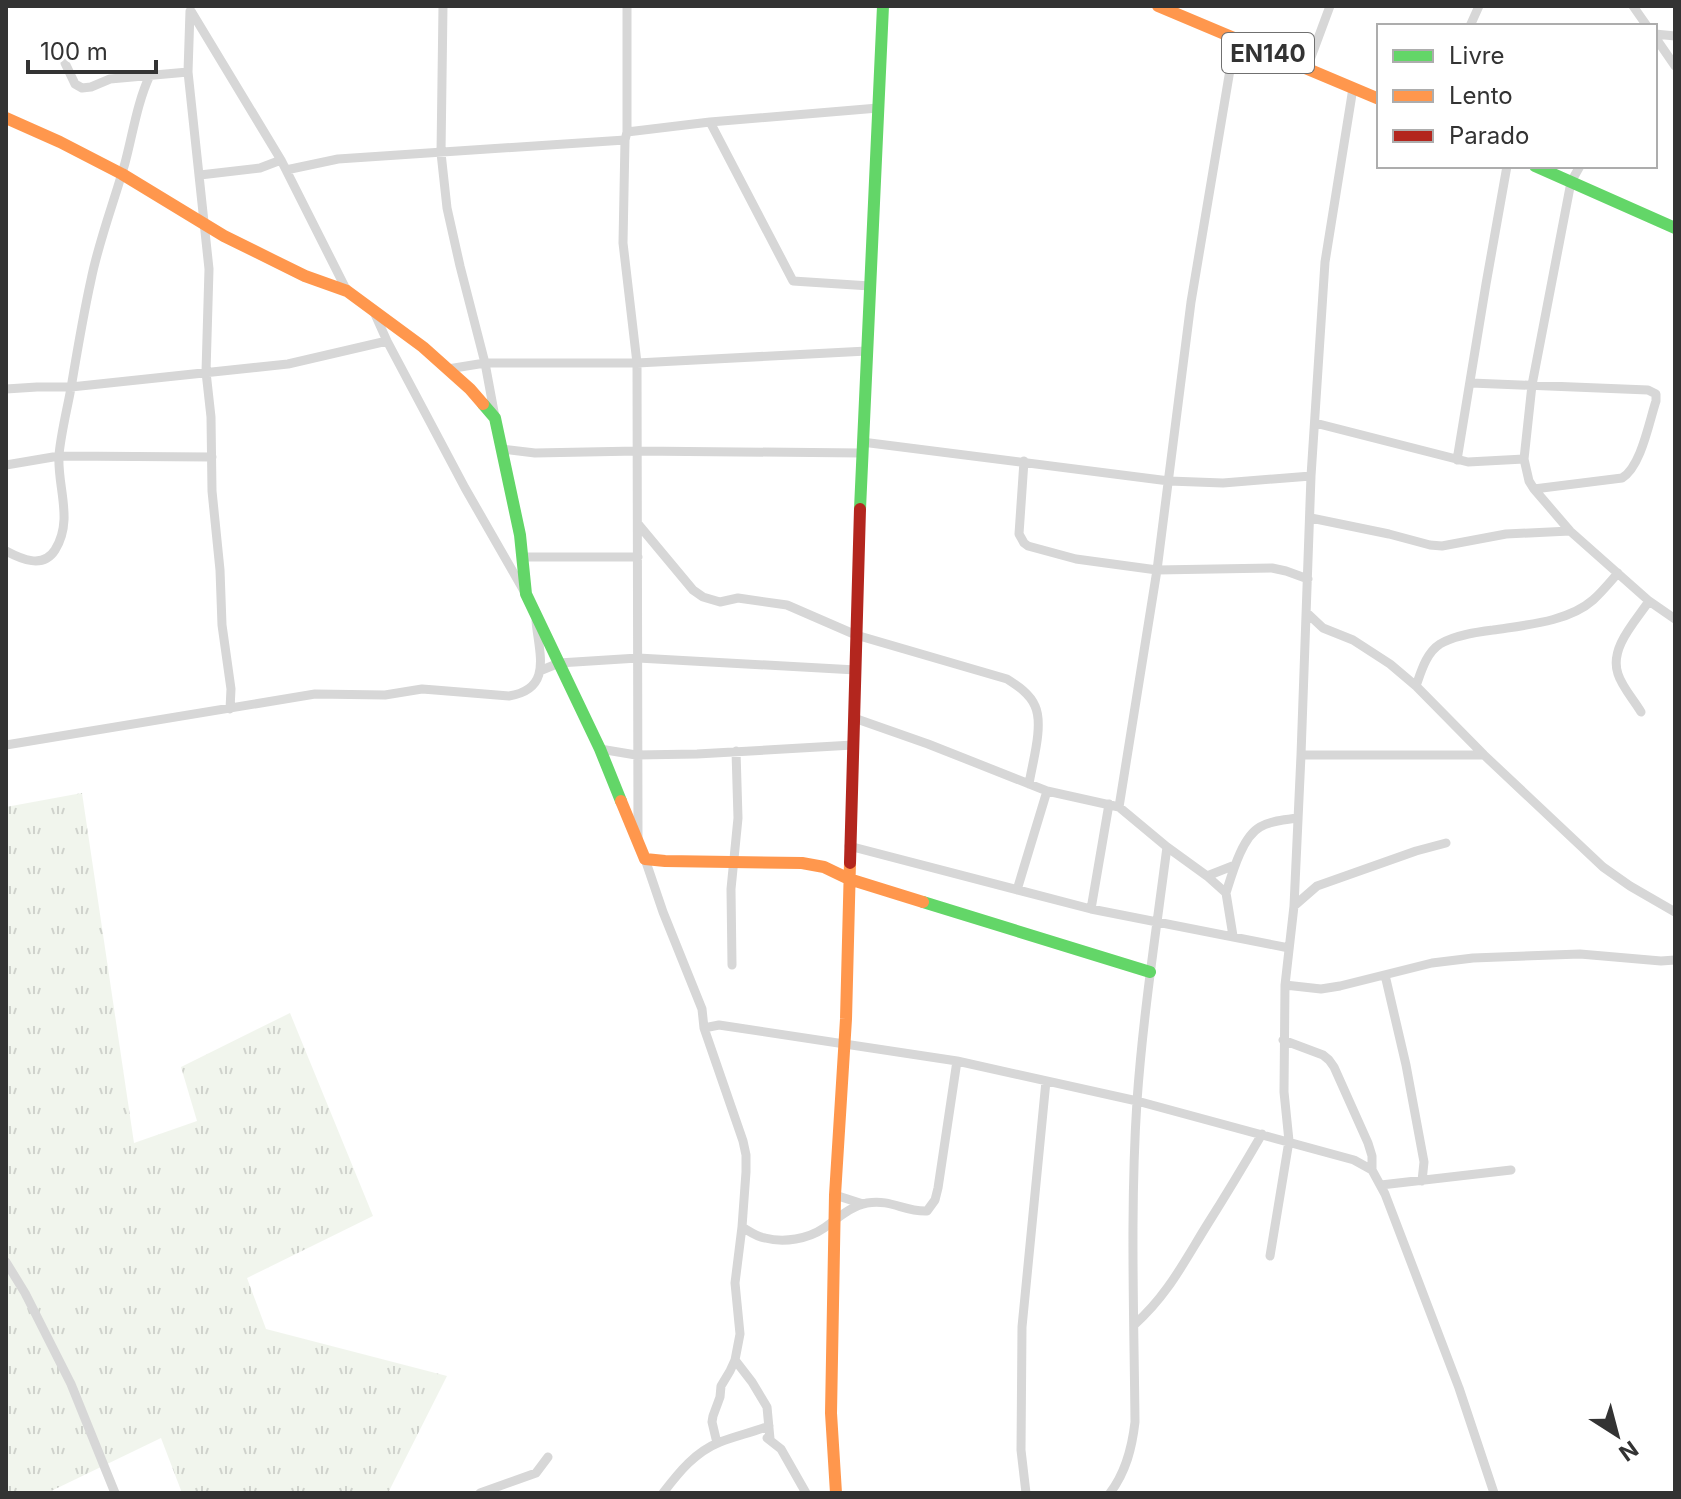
<svg xmlns="http://www.w3.org/2000/svg" width="1681" height="1499" viewBox="0 0 1681 1499" font-family="Inter,sans-serif">
<style>
.grass{fill:url(#grass-tufts)}
.lines{fill:none;stroke-linecap:round;stroke-linejoin:round}
.street{stroke:#d7d7d7;stroke-width:9}
.fast{stroke:#63d668;stroke-width:12}
.slow{stroke:#ff974d;stroke-width:12}
.jam{stroke:#b3261e;stroke-width:12}
.labels{text-anchor:middle;dominant-baseline:central;stroke-width:8;stroke-linejoin:round;paint-order:stroke}
.shield{fill:#fff;stroke:#707070;stroke-width:2}
.shield-label{font-size:24px;font-weight:bold;fill:#333}
</style>
<defs>
<pattern id="grass-tufts" width="24" height="20" patternUnits="userSpaceOnUse" patternTransform="scale(2)"><rect width="24" height="20" fill="#f1f5ed"/><path d="M3 7l-1-3M5 7V3M7 7l1-3M15 17l-1-3M17 17v-4M19 17l1-3" fill="none" stroke="#cfd2cc"/></pattern>
</defs>
<rect width="100%" height="100%" fill="#fff"/>
<!-- grass -->
<path class="grass" d="M82 793 134 1143 197 1121 181 1067 290 1013 373 1216 247 1278 266 1329 447 1376 388 1493H182L161 1438 47 1493H6V807Z"/>
<g class="lines">
<!-- street -->
<path class="street" d="M443 6 441 153 447 208 460 266 485 363 495 417
M627 6V132L625 140 623 243 637 363 638 838
M1633 6 1647 26
M190 11 188 72 209 269 206 372 211 417 212 491 220 570 222 625 231 689 230 709
M191 11 281 160 347 291
M1470 26 1479 6
M1655 34 1675 36
M1655 37 1675 66
M65 63 75 84 82 88 91 87 110 79 188 72
M1307 68 1330 6
M710 122 793 281 870 286
M627 132 710 122 878 108
M1580 166 1571 182 1532 385 1524 459 1529 481 1534 489 1570 531 1649 601 1675 619
M286 170 338 159 625 140
M200 175 260 168 281 160
M374 312 387 341 465 488 524 591
M448 369 485 363H637L867 351
M1471 383 1648 390 1656 394V401C1649 422 1641 467 1622 478L1534 489
M6 389 37 387H71L288 364 387 341
M1315 423 1468 462 1524 459
M862 442 1169 481 1223 483 1311 476
M502 449 535 453 637 451 861 453
M1457 460 1486 284 1507 166
M1024 461 1019 534 1024 543 1028 546 1076 559 1157 570 1272 568 1286 571 1308 579
M6 465 59 456 212 457
M1311 518 1389 534 1430 545 1442 546 1506 534 1570 531
M638 524 693 590 703 597 720 602 738 598 787 605 856 635 1007 679C1018 686 1030 694 1035 706 1044 725 1032 764 1029 784
M6 551C21 559 43 569 55 550 74 520 57 487 59 455 61 433 67 410 71 388 77 352 83 316 91 280 99 240 114 202 125 163 133 133 137 103 150 75
M523 557H638
M1307 613 1323 628 1353 640 1390 664 1416 686 1484 755 1603 867 1630 886 1675 912
M542 670 559 663 638 658 856 670
M1416 686C1421 672 1426 653 1440 644 1455 635 1477 632 1493 630 1525 625 1568 622 1593 600 1602 592 1610 582 1618 573
M1641 712C1634 700 1622 687 1618 674 1609 648 1635 622 1649 601
M854 718 928 744 1047 791 1119 807 1167 847 1207 876 1226 893 1233 936
M6 745 315 694 385 695 422 689 435 690 509 696C553 689 539 654 536 621
M600 749 636 755 697 754 853 745
M1301 755H1484
M1119 807 1157 570 1191 302 1235 40
M849 846 1091 909 1289 948
M645 859 663 912 702 1009 704 1028 743 1141 746 1155V1172L742 1227 735 1283 740 1334 735 1360 730 1371 721 1386 720 1397 713 1416 712 1422 717 1443
M1207 876 1235 865
M1017 890 1047 791
M1226 893C1232 874 1242 837 1260 827 1272 820 1285 820 1297 818
M1294 906 1317 886 1416 851 1446 843
M1091 909 1109 804
M732 965 731 889 738 818 736 751
M1385 975 1406 1065 1424 1162 1422 1181
M1285 985 1321 989 1340 986 1432 963 1473 958 1580 954 1661 961 1675 960
M704 1028 719 1025 957 1061 1137 1101 1354 1160 1372 1170 1385 1194 1459 1388 1494 1493
M1283 1040 1323 1055 1329 1060 1334 1067 1368 1143 1372 1156V1170
M1381 1185 1511 1170
M835 1195 863 1204
M742 1227C749 1231 757 1237 765 1238 784 1243 808 1239 824 1228 837 1219 851 1206 867 1203 892 1199 904 1212 927 1211L935 1200 938 1188 957 1061
M1270 1256 1289 1141 1284 1092 1285 985 1294 906 1301 755 1311 476 1325 262 1353 88
M6 1262 25 1293 71 1384 115 1493
M1134 1325C1167 1296 1184 1262 1207 1225 1226 1195 1244 1165 1262 1134
M735 1360 752 1382 767 1407 770 1439
M767 1438 781 1449 806 1493
M480 1493 536 1473 548 1457
M663 1493C679 1472 695 1452 720 1442 736 1436 753 1432 769 1426
M1026 1493 1021 1450 1022 1327 1046 1081
M1110 1493C1126 1472 1132 1448 1135 1422 1134 1315 1130 1208 1137 1101 1143 1016 1156 932 1167 847"/>
<!-- fast -->
<path class="fast" d="M1535 166 1675 228
M483 404 495 418 520 535 526 594 600 749 621 801
M860 509 883 6
M923 902 1150 972"/>
<!-- slow -->
<path class="slow" d="M1158 6 1379 99
M6 118 60 142 122 174 224 236 305 276 347 291 423 347 470 389 483 404
M621 801 645 859 665 861 802 863 824 867 849 879 923 902
M836 1493 831 1413 835 1195 846 1019 850 863"/>
<!-- jam -->
<path class="jam" d="M850 863 860 509"/>
</g>
<g class="labels">
<!-- shield labels -->
<rect class="shield" x="1222" y="33" width="92" height="40" rx="6"/>
<g class="shield-label">
<text x="1268" y="53">EN140</text>
</g>
</g>
<!-- border -->
<rect width="1681" height="1499" fill="none" stroke="#333333" stroke-width="16"/>
<!-- legend -->
<rect x="1377" y="24" width="280" height="144" fill="#ffffff" stroke="#adadad" stroke-width="2"/>
<rect x="1393" y="50" width="40" height="12" fill="#63d668" stroke="#adadad" stroke-width="2"/>
<text x="1449" y="64" font-size="24" fill="#333333">Livre</text>
<rect x="1393" y="90" width="40" height="12" fill="#ff974d" stroke="#adadad" stroke-width="2"/>
<text x="1449" y="104" font-size="24" fill="#333333">Lento</text>
<rect x="1393" y="130" width="40" height="12" fill="#b3261e" stroke="#adadad" stroke-width="2"/>
<text x="1449" y="144" font-size="24" fill="#333333">Parado</text>
<!-- north arrow -->
<g transform="translate(1617 1435) rotate(144)" stroke="#ffffff" stroke-width="6" paint-order="stroke">
<path d="M0-6L14 30L0 20L-14 30Z" fill="#333333"/>
<text y="-12" font-size="22" font-weight="bold" text-anchor="middle" fill="#333333">N</text>
</g>
<!-- scale -->
<path d="M28 60v12h128v-12" fill="none" stroke="#333333" stroke-width="4"/>
<text x="40" y="60" font-size="24" fill="#333333" stroke="#ffffff" stroke-width="6" paint-order="stroke">100 m</text>
</svg>
